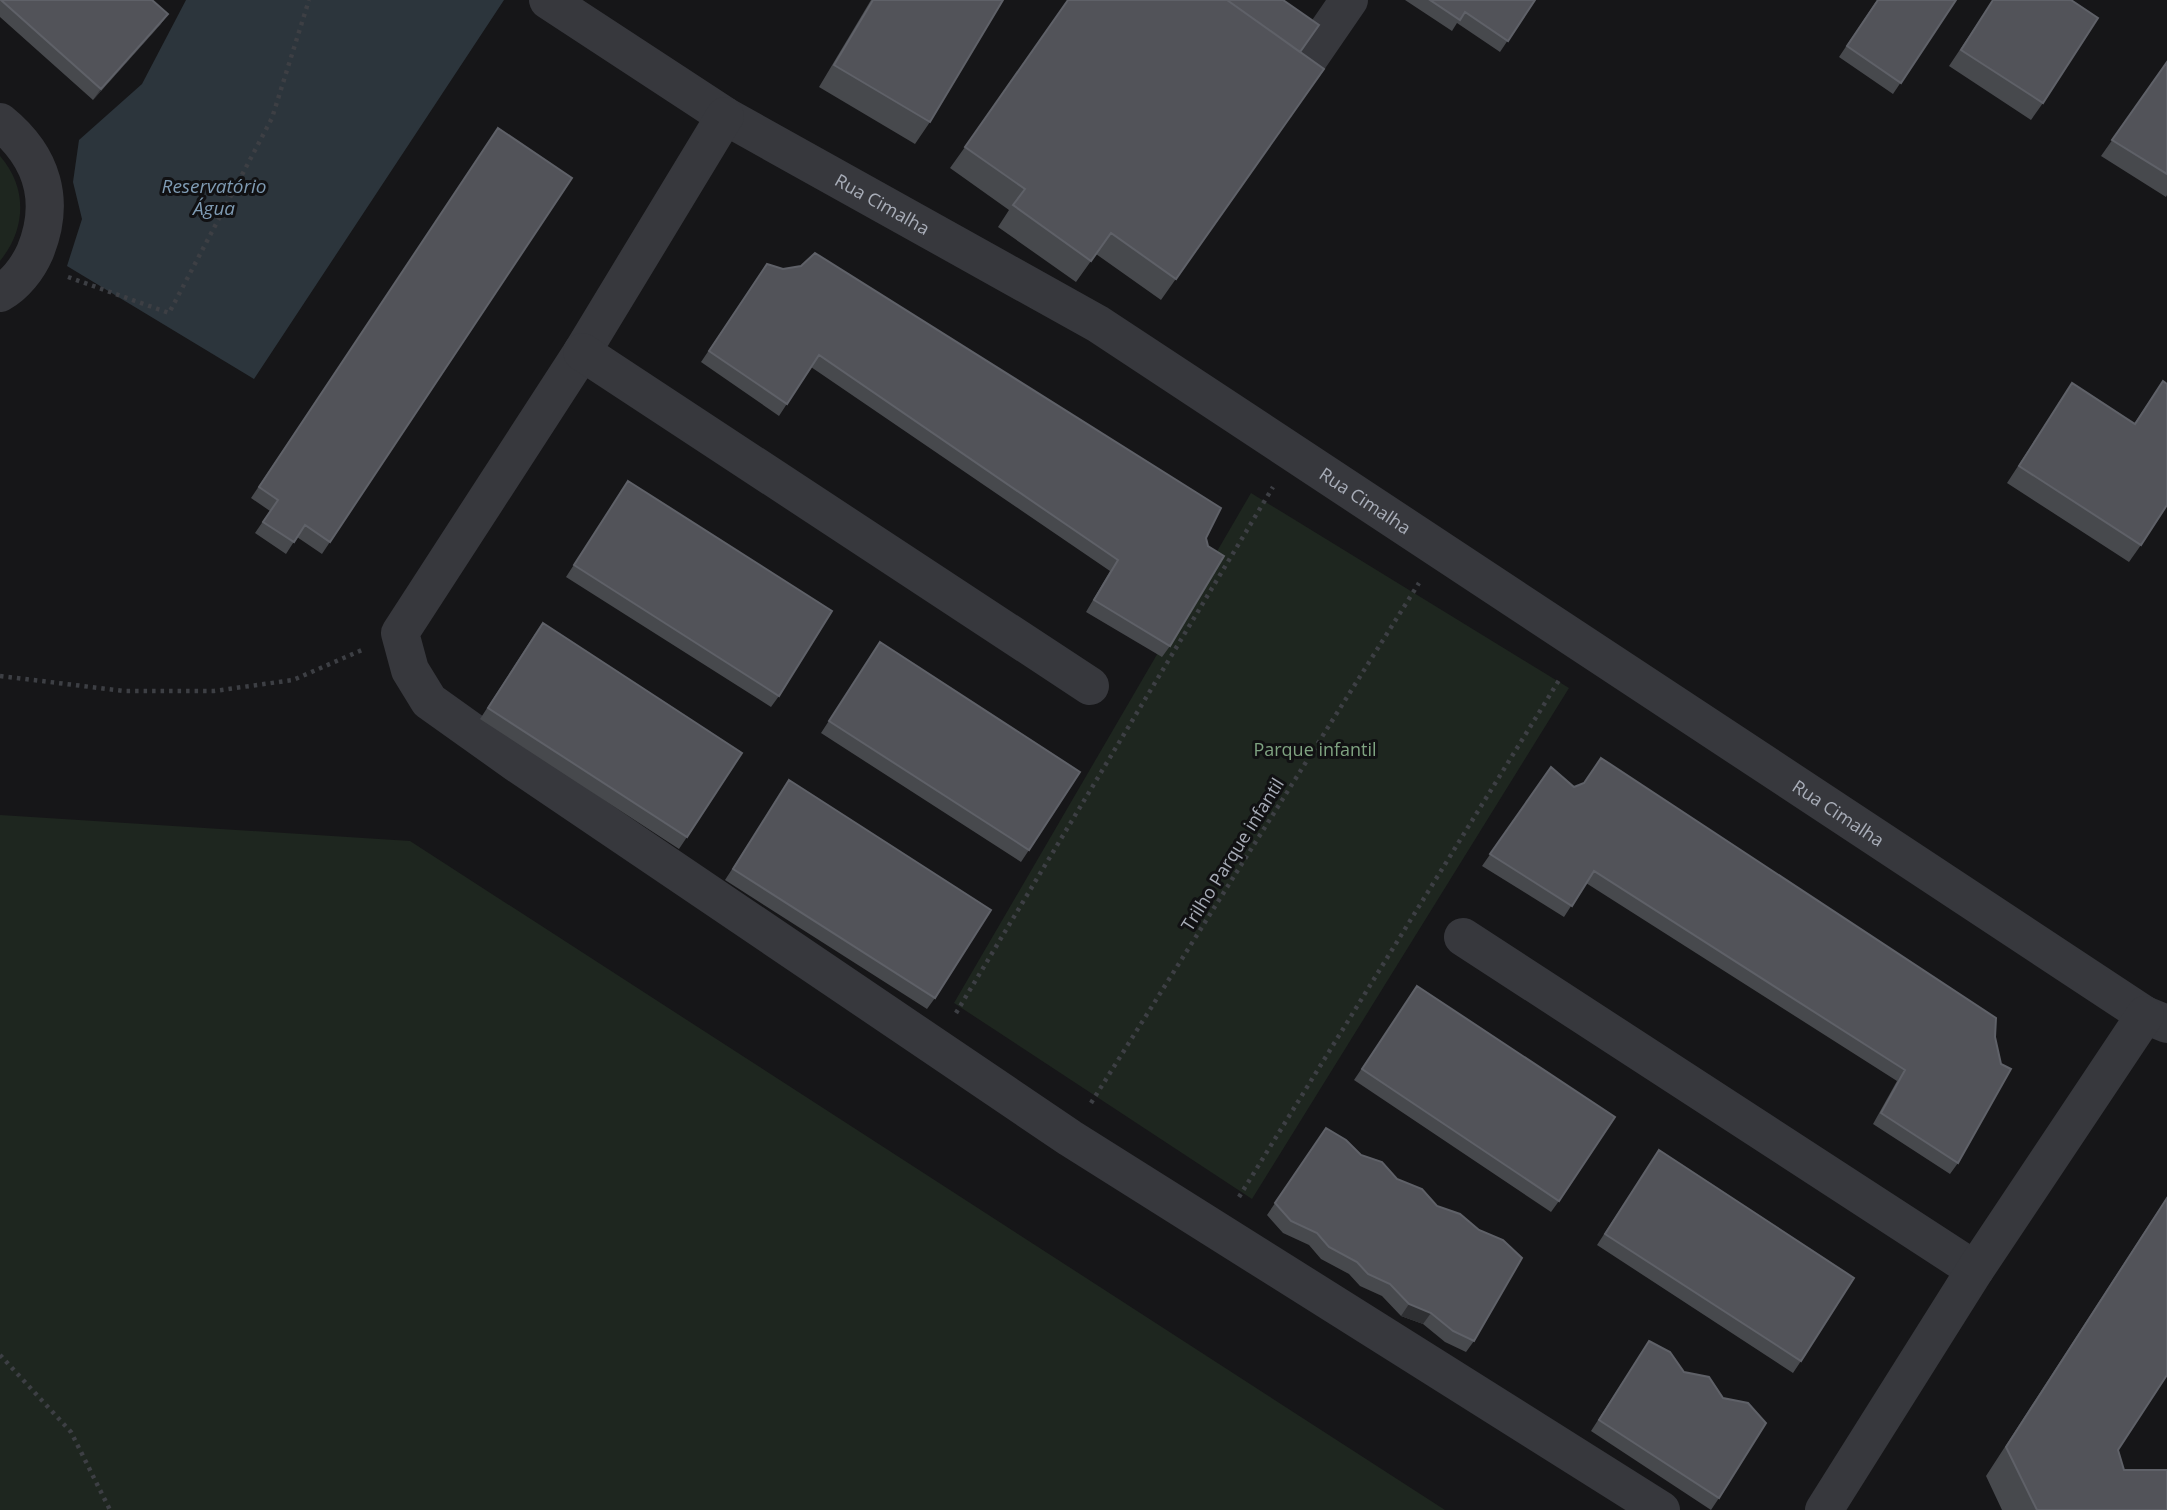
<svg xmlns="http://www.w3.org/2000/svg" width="2167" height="1510" viewBox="0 0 2167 1510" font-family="'Open Sans',sans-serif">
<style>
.green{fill:#1e261f}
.water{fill:#2c353c}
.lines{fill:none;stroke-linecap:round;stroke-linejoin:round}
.path{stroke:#3d3f44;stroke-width:4.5;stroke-dasharray:3.5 5;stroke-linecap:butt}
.minor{stroke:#37383d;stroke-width:38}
.wall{fill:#47494d}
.shaded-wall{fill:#2f3033}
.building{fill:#525359;stroke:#5f6168;stroke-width:2}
.labels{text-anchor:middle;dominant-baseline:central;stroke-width:6;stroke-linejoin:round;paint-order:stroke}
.street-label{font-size:18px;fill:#a8adb8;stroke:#111113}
.park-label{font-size:18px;fill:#7fa381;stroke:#111113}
.water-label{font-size:19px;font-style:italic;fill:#7f9bb3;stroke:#111113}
</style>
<rect width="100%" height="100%" fill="#161618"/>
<!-- green -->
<path class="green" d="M0 156C28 188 26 229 0 261Z
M1251 493 1569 688 1252 1199 954 1003Z
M0 815 410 841 1445 1510H0Z"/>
<!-- water -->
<path class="water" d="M186 0H504L254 379 67 266 82 219 73 182 79 140 142 84Z"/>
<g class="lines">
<!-- path -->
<path class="path" d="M68 277 169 313 272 118 309 0
M0 676 124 691H214L293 680 362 650
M956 1013 1273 487
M1091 1103 1419 583
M1239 1197 1561 677
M0 1355 71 1432 110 1510"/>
<!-- minor -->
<g class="minor">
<path id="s1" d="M548 0 725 116 1098 324 2145 1015 2167 1024"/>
<path d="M1303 67 1349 0"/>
<path d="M725 116 582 352 400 633 410 670 429 701 516 763 1070 1138 1661 1510"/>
<path d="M0 122C43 157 56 201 35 252 28 268 15 285 0 293"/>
<path d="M582 352 1090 686"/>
<path d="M1463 937 1975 1270"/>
<path d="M1824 1510 1975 1270 2145 1015"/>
</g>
</g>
<!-- wall -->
<path class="wall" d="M0 0H152L168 14 160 25 93 100 0 17Z
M871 0H1003L930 122 915 144 819 87Z
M1405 0H1535L1500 52 1457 23 1452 31Z
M1877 0H1956L1893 94 1839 57Z
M1993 0H2071L2043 103 2031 120 1949 66Z
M1300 52 1324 69 1161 300 1096 254 1076 282 998 227 1009 210 950 168 965 147Z
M2167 62V195L2166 197 2101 156Z
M498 128 572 178 322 554 297 537 286 554 255 533 270 511 251 498Z
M767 264 1206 538 1170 646 1162 657 1086 612 1110 571 811 367 779 416 701 362Z
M2163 381 2141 545 2129 562 2007 483 2072 383 2134 424Z
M628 481 779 696 771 707 566 577Z
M535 634 687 837 679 849 480 719Z
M880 642 1029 850 1021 862 821 733Z
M1551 767 1574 787 1996 1018 1958 1163 1950 1174 1873 1124 1897 1081 1586 883 1564 917 1482 866Z
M789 781 935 998 927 1009 725 880Z
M1417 986 1559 1201 1551 1212 1354 1080Z
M1326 1128 1474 1341 1466 1352 1445 1342 1423 1324 1401 1316 1382 1296 1360 1286 1349 1274 1321 1259 1309 1245 1283 1233 1267 1215Z
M1659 1150 1801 1361 1793 1373 1597 1245Z
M2167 1197V1375L2118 1450 2124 1470 2167 1510H2002L1986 1476Z
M1649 1341 1719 1498 1711 1510 1591 1431Z"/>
<!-- shaded-wall -->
<path class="shaded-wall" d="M168 14 160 25 93 100 101 89Z
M1409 1304 1431 1313 1423 1324 1401 1316Z"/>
<!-- building -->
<path class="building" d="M1 0H152L168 14 101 89Z
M873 0H1003L930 122 834 65Z
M1068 0H1227L1324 69 1176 279 1111 233 1091 261 1013 205 1025 189 965 147Z
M1227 0H1283L1319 25 1300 52Z
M1430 0H1535L1508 41 1465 12 1460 20Z
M1878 0H1956L1901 83 1847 46Z
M1993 0H2071L2098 18 2043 103 1961 50Z
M2167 62V174L2112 140Z
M498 128 572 178 330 542 305 525 294 542 263 522 278 500 259 487Z
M815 253 1221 508 1206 538 1208 546 1224 556 1170 646 1094 600 1118 560 819 355 787 404 709 351 767 264 783 269 801 266Z
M2163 381 2167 384V505L2141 545 2019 466 2072 383 2135 424Z
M628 481 832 611 779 696 574 565Z
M543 623 742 753 687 837 488 708Z
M880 642 1080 772 1029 850 829 721Z
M1601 758 1996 1018 1995 1037 2001 1064 2011 1069 1958 1163 1881 1113 1905 1070 1594 871 1572 906 1490 854 1551 767 1574 787 1584 783Z
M789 780 991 910 935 998 733 869Z
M1417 986 1615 1117 1559 1201 1362 1069Z
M1326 1128 1346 1140 1361 1155 1382 1162 1397 1179 1422 1189 1437 1206 1460 1214 1479 1230 1503 1240 1522 1258 1474 1341 1453 1331 1431 1313 1409 1304 1390 1284 1368 1274 1357 1262 1329 1247 1317 1233 1291 1221 1275 1203Z
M1659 1150 1854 1278 1801 1361 1605 1234Z
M2167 1198V1375L2118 1450 2124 1470H2167V1510H2037L2006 1447Z
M1649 1341 1670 1352 1684 1372 1709 1377 1723 1398 1748 1403 1766 1423 1719 1498 1599 1420Z"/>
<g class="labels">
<!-- street labels -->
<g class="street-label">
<text stroke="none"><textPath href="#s1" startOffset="392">Rua Cimalha</textPath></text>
<text stroke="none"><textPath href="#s1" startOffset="959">Rua Cimalha</textPath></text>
<text stroke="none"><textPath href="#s1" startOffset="1526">Rua Cimalha</textPath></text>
<text transform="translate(1232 854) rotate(-58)">Trilho Parque infantil</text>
</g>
<!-- park labels -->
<g class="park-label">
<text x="1315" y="749">Parque infantil</text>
</g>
<!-- water labels -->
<g class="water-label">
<text x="214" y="186">Reservatório<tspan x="214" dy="22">Água</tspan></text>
</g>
</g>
</svg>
